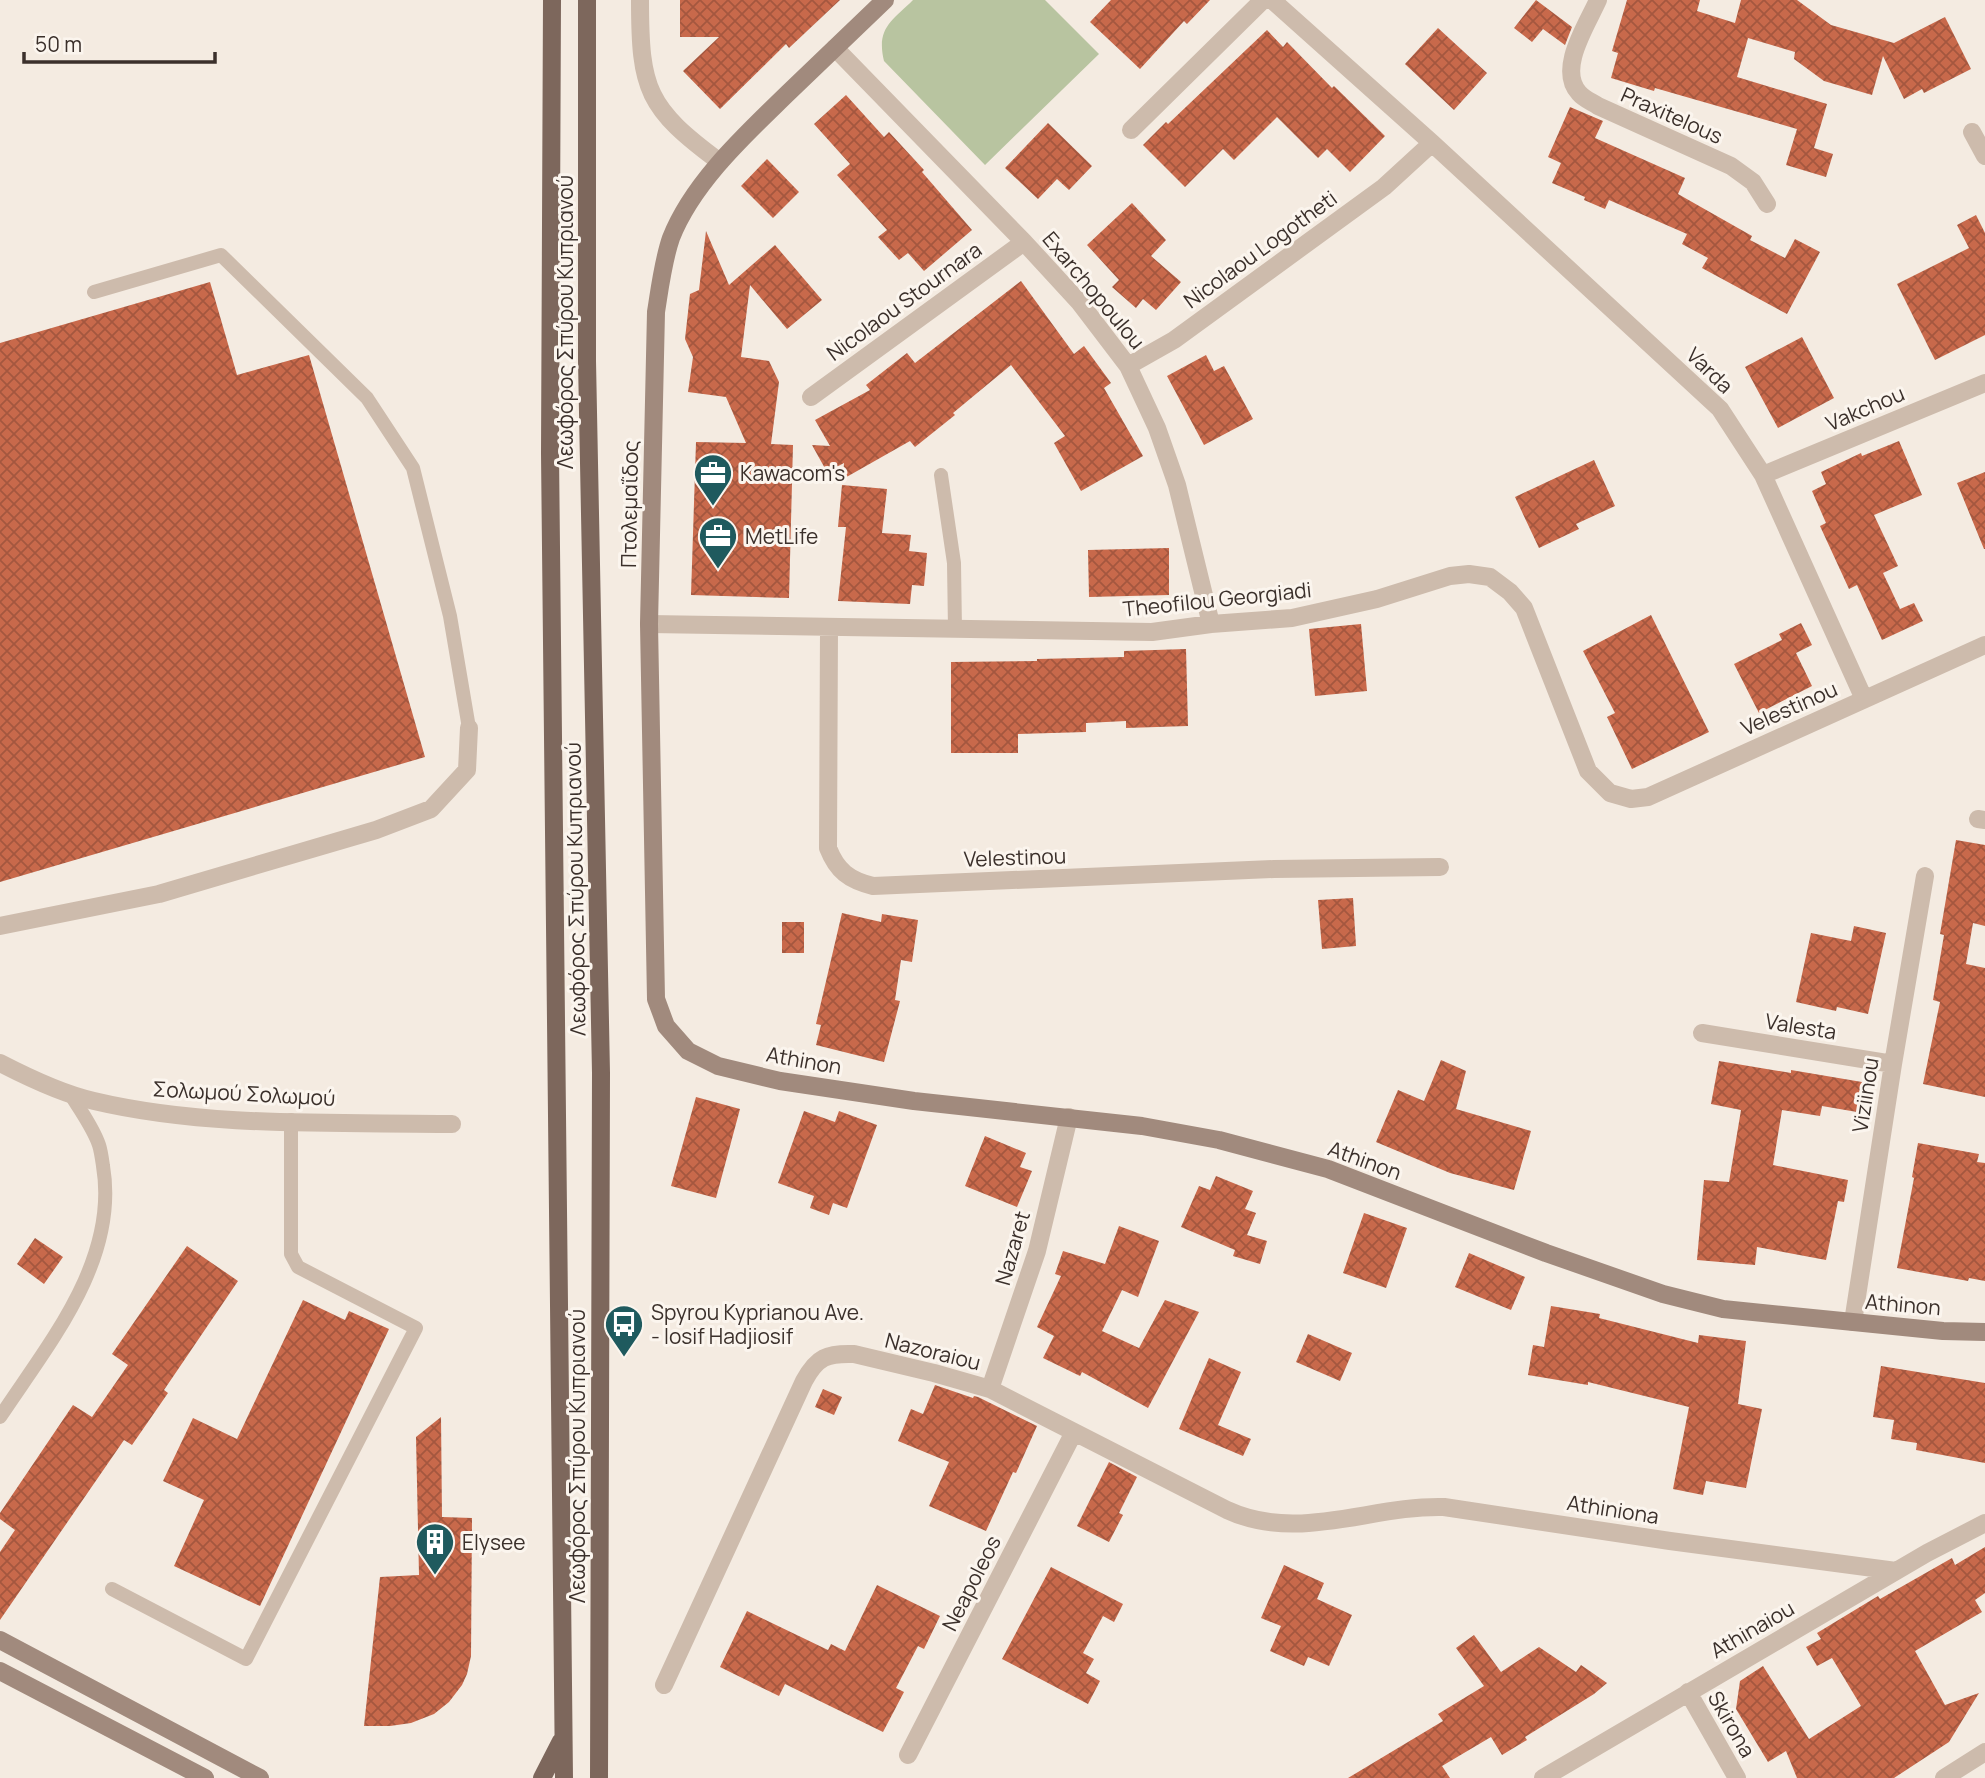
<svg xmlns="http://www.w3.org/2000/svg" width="1985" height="1778" viewBox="0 0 1985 1778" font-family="Manrope,sans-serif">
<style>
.green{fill:#b8c4a0}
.building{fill:url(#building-cross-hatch)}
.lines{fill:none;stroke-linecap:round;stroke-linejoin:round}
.lane{stroke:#cdbbac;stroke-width:14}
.street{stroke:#cdbbac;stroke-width:18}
.secondary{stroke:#a18a7d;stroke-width:18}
.primary{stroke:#7d675c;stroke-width:18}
.labels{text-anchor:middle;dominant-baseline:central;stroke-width:6;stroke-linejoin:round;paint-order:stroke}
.street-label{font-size:21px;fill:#3b302b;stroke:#fbf5ee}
.poi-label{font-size:21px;fill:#3b302b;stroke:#fbf5ee;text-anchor:start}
</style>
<defs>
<pattern id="building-cross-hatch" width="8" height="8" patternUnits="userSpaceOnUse" patternTransform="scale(1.75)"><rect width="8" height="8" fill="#c8694b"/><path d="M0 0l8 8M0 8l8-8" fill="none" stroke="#a4573f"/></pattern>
</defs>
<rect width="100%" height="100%" fill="#f4ebe1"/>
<!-- green -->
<path class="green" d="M913 0H1045L1099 54 985 165 884 61C876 28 892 21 913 0Z"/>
<!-- building -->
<path class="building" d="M680 0H840L789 48 786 44 720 109 683 71 719 37H680Z
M1111 0H1210L1187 24 1184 21 1140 69 1090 22Z
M1536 0 1572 27 1565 45 1543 29 1532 42 1514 28Z
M1627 0H1700L1697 11 1735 23 1741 0H1797L1831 25 1894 43 1945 17 1971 69 1924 93 1922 89 1904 99 1883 56 1872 95 1824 81 1794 59 1795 52 1748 38 1737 77 1827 104 1814 148 1833 154 1826 177 1786 165 1797 129 1655 88 1654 91 1611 78 1618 53 1612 51Z
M1438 28 1487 73 1454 110 1405 64Z
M1267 30 1283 47 1287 42 1332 88 1334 86 1385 136 1350 172 1327 149 1318 158 1277 117 1234 160 1223 149 1185 187 1143 145 1166 122 1168 124Z
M846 95 884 137 889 132 924 170 922 172 972 230 924 271 908 253 899 260 878 237 887 230 837 175 850 164 814 124Z
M1570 107 1603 121 1595 138 1685 178 1678 194 1752 236 1750 240 1785 258 1795 239 1820 252 1787 314 1702 268 1708 258 1682 244 1687 234 1609 200 1605 209 1584 200 1585 197 1552 183 1561 163 1548 157Z
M1048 123 1092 166 1069 190 1057 179 1038 199 1005 168Z
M767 159 799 192 773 218 741 186Z
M1132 203 1166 240 1151 256 1181 282 1156 310 1143 299 1136 308 1112 287 1119 280 1087 245Z
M1976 215 1985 233V335L1935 360 1897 284 1969 248 1957 225Z
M706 231 729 285 775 245 822 300 787 329 750 285 741 357 769 361 779 382 771 444 793 445 789 598 691 595 696 442 746 443 726 397 688 392 693 357 685 339 690 294 699 290Z
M1021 281 1074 354 1084 346 1111 383 1104 388 1143 456 1081 491 1054 443 1065 436 1011 365 953 413 955 415 915 447 910 441 843 479 844 463 827 472 812 445 830 446 815 420 870 390 866 385 907 353 915 363Z
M210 282 237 375 309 355 425 757 0 882V343Z
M1802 337 1834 398 1778 428 1745 367Z
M1206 355 1214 371 1224 366 1253 419 1204 445 1167 376Z
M1899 441 1922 495 1874 515 1898 566 1883 573 1900 609 1914 603 1923 621 1882 640 1857 585 1849 589 1820 526 1826 523 1812 491 1826 484 1821 472 1861 453 1862 456Z
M1594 460 1615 506 1576 524 1579 529 1539 548 1515 497Z
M1985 472V549H1984L1957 483Z
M842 485 887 489 882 533 911 535 909 551 927 553 924 586 912 585 910 604 838 601 846 527H838Z
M1169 548V595L1089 597 1088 550Z
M1651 615 1709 732 1632 769 1607 717 1615 713 1583 651Z
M1801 623 1812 645 1796 653 1812 686 1759 713 1734 664 1782 640 1779 634Z
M1361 624 1367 691 1315 696 1309 629Z
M1186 649 1188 726 1126 728V721L1086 723V732L1018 734V753H951V662L1037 661V659L1124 657V651Z
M1956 840 1985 845V926L1973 923 1966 964 1985 968V1097L1923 1084 1940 1002 1933 1000 1944 935 1940 934Z
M1353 898 1356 946 1322 949 1318 900Z
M842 913 881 922 882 914 918 920 912 962 901 960 895 1000 900 1001 884 1062 816 1045 821 1025 816 1024Z
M782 922H804V953H782Z
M1854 926 1886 933 1868 1014 1837 1007 1836 1011 1796 1002 1811 933 1851 941Z
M1441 1060 1466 1071 1456 1109 1531 1131 1514 1190 1450 1173 1376 1142 1398 1090 1424 1101Z
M1719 1061 1791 1073V1070L1862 1082 1857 1112 1822 1106 1820 1116 1782 1110 1773 1165 1848 1180 1844 1202 1838 1201 1826 1260 1757 1247 1755 1265 1697 1260 1704 1180 1729 1182 1741 1110 1711 1104Z
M696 1097 740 1109 716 1198 671 1186Z
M804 1111 835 1122 839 1111 877 1125 847 1208 833 1203 829 1215 810 1208 814 1196 778 1183Z
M985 1136 1026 1153 1020 1167 1032 1171 1017 1207 965 1186Z
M1918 1143 1979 1154 1977 1162 1985 1163V1281L1969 1278 1968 1281 1897 1268 1914 1178 1912 1177Z
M1216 1176 1253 1191 1245 1209 1256 1213 1247 1235 1267 1241 1260 1264 1233 1256 1235 1250 1181 1227 1199 1186 1210 1190Z
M1364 1213 1407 1228 1386 1288 1343 1273Z
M1119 1226 1159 1241 1138 1297 1122 1290 1102 1331 1139 1348 1165 1300 1199 1312 1148 1408 1082 1372 1080 1376 1043 1358 1054 1336 1037 1327 1061 1276 1055 1274 1063 1251 1105 1264Z
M35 1238 63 1257 44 1284 17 1264Z
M187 1246 238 1281 164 1390 168 1393 132 1445 124 1440 0 1620V1552L15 1530 0 1519V1513L73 1405 92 1417 128 1365 112 1354Z
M1469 1253 1525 1277 1511 1310 1455 1287Z
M303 1300 345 1320 349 1311 389 1329 260 1606 174 1566 204 1500 163 1481 193 1418 237 1439Z
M1551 1306 1600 1314 1599 1318 1698 1343 1699 1335 1746 1341 1738 1404 1762 1409 1746 1488 1706 1481 1703 1495 1673 1489 1689 1407 1588 1382V1385L1528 1375 1533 1345 1544 1347Z
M1308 1334 1352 1353 1340 1381 1296 1362Z
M1209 1358 1241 1372 1218 1425 1251 1439 1243 1456 1179 1429Z
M1881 1366 1985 1383V1463L1916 1450 1917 1443 1891 1439 1894 1420 1873 1417Z
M935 1385 973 1398 974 1396 978 1397 1037 1426 1016 1473 1013 1472 986 1531 929 1506 949 1462 898 1441 911 1409 923 1414Z
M823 1389 842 1397 834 1415 815 1407Z
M441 1417 442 1517 472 1518 471 1656 467 1674 462 1685 449 1702 434 1714 411 1723 390 1726H364L380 1577 419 1575 416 1437Z
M1109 1462 1137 1477 1119 1513 1123 1515 1109 1542 1077 1526Z
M1985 1547V1593L1975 1600 1982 1612 1915 1651 1945 1705 1979 1693 1949 1742 1894 1778H1797L1786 1751 1768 1762 1736 1709 1740 1681 1763 1666 1809 1739 1861 1706 1832 1658 1817 1666 1806 1647 1821 1639 1817 1633 1878 1596 1880 1599 1952 1558 1955 1565Z
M1284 1565 1324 1583 1317 1599 1352 1615 1329 1666 1308 1657 1304 1666 1270 1651 1281 1626 1261 1618Z
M1051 1567 1123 1604 1114 1622 1103 1616 1083 1653 1094 1659 1086 1673 1100 1681 1088 1704 1002 1659Z
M877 1585 940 1616 924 1649 918 1646 896 1688 904 1692 883 1732 785 1684 779 1696 720 1667 747 1611 828 1650 831 1644 845 1651Z
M1474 1635 1501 1672 1539 1647 1576 1672 1581 1665 1607 1683 1594 1694 1525 1737 1527 1740 1502 1755 1491 1737 1442 1766 1450 1778H1348L1443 1721 1438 1714 1484 1686 1456 1648Z"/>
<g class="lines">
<!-- lane -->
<path class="lane" d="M94 292 221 255 367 398 413 468 450 616 469 728
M941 475 954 563 955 630
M0 1417C49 1343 119 1260 103 1166 102 1159 101 1151 99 1145 93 1127 79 1109 70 1093
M112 1589 246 1659 416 1328 298 1267 291 1254V1120"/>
<!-- street -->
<path class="street" d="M640 0C640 90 647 108 720 162
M1272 0 1432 143 1720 409 1763 475 1864 699
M1598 0C1587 25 1557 69 1579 93 1584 99 1592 102 1598 106L1731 166 1753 182 1767 204
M835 48 1024 242 1080 303 1128 366 1157 428 1177 485 1211 624
M1131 130 1263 0
M1972 132 1985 156
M1128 366 1174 340 1384 187 1432 143
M811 397 1024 242
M1763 475 1985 383
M649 624 1152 632 1211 624 1292 618 1377 599 1450 576 1469 574 1490 577 1510 592 1524 608 1588 771 1610 793 1631 799 1648 797 1985 645
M829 629 828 848C837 871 849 880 873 886L1274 869 1440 867
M1978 819 1985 820
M0 926 159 894 376 830 431 809 467 770 469 728
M1702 1033 1893 1064
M0 1063C29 1078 62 1094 94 1101 208 1128 335 1122 452 1124
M1853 1322 1893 1064 1925 876
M990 1389 1037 1251 1069 1117
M664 1685 804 1381C817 1357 827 1353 854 1354L934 1373 990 1389 1227 1510C1298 1543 1371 1505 1444 1507L1670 1541 1896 1571
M1688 1692 1737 1778
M908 1755 1074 1432
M1543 1778 1927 1553 1985 1523
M1944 1778 1985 1752"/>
<!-- secondary -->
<path class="secondary" d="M885 0C853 31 820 62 788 93 746 134 693 182 671 238 663 261 660 287 656 312L649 624 656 999 666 1026 688 1051 718 1066 780 1081 914 1101 1142 1126 1219 1140 1328 1169 1546 1253 1663 1294 1723 1309 1943 1331 1985 1332
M0 1640 260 1778
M0 1671 205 1778"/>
<!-- primary -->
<path class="primary" d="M552 0 550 453 564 1778
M587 0V361L601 1073 599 1778
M542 1778 561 1741"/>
</g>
<!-- icons -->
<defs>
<g id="office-pin" transform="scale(2.0125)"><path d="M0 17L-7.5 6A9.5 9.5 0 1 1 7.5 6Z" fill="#1f5a5e" stroke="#fbf5ee"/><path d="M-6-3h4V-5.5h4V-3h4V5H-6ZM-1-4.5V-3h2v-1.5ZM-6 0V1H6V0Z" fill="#fff"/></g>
<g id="bus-pin" transform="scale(2.0125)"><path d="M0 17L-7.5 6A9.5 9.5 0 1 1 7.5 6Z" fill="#1f5a5e" stroke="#fbf5ee"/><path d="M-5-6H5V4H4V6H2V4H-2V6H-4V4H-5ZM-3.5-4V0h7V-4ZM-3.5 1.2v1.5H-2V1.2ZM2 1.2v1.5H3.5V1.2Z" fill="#fff"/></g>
<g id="building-pin" transform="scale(2.0125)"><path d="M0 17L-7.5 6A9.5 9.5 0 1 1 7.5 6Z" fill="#1f5a5e" stroke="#fbf5ee"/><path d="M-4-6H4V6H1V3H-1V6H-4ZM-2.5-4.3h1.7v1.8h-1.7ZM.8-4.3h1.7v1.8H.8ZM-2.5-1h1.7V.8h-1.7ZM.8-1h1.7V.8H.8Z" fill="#fff"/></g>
</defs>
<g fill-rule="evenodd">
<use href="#office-pin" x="713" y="473"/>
<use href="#office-pin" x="718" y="536"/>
<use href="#bus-pin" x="624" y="1324"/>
<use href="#building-pin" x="435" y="1542"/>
</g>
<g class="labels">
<!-- street labels -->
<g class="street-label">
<text transform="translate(1672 115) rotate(24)">Praxitelous</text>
<text transform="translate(1260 249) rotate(-36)">Nicolaou Logotheti</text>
<text transform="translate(1094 290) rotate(50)">Exarchopoulou</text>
<text transform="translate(904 301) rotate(-36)">Nicolaou Stournara</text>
<text transform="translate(565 322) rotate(-90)">Λεωφόρος Σπύρου Κυπριανού</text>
<text transform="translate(1710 370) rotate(44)">Varda</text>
<text transform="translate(1865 408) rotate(-23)">Vakchou</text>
<text transform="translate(629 504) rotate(-89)">Πτολεμαΐδος</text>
<text transform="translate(1217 599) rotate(-6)">Theofilou Georgiadi</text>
<text transform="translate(1789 708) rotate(-24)">Velestinou</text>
<text transform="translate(1015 857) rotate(-2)">Velestinou</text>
<text transform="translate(575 889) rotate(-91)">Λεωφόρος Σπύρου Κυπριανού</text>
<text transform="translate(1801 1026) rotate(9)">Valesta</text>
<text transform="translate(804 1060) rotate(10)">Athinon</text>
<text transform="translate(244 1093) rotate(3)">Σολωμού Σολωμού</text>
<text transform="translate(1865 1095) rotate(-81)">Viziinou</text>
<text transform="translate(1365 1160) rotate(20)">Athinon</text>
<text transform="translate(1012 1248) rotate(-74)">Nazaret</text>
<text transform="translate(1903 1304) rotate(5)">Athinon</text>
<text transform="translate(933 1351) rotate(14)">Nazoraiou</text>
<text transform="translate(577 1456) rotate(-90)">Λεωφόρος Σπύρου Κυπριανού</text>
<text transform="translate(1613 1509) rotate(9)">Athiniona</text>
<text transform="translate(971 1583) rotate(-63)">Neapoleos</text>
<text transform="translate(1752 1629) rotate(-30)">Athinaiou</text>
<text transform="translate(1732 1724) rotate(60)">Skirona</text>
</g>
<!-- poi labels -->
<g class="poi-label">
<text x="740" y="473">Kawacom's</text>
<text x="745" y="536">MetLife</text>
<text x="651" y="1312">Spyrou Kyprianou Ave.<tspan x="651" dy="24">- Iosif Hadjiosif</tspan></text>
<text x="462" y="1542">Elysee</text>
</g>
</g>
<!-- scale -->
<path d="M24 52v10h191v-10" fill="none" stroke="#3b302b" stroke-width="3.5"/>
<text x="35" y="52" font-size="21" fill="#3b302b" stroke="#fbf5ee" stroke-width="5" paint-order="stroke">50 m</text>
</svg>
